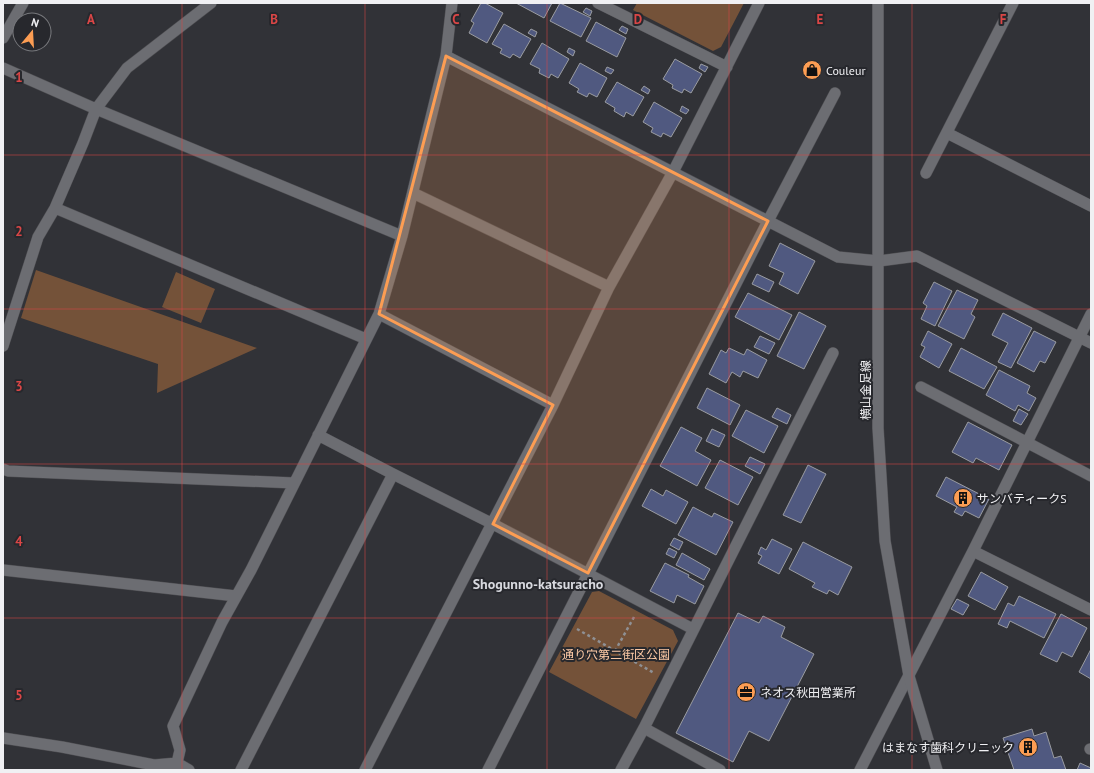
<svg xmlns="http://www.w3.org/2000/svg" width="1094" height="773" viewBox="0 0 1094 773" font-family="'PT Sans','Noto Sans JP',sans-serif">
<style>
.green{fill:#745239}
.building{fill:#505980;stroke:#9a9ca1}
.lines{fill:none;stroke-linecap:round;stroke-linejoin:round}
.minor-casing{stroke:#4d4d51;stroke-width:12}
.tertiary-casing{stroke:#4d4d51;stroke-width:12}
.path{stroke:#8f9094;stroke-width:2.5;stroke-dasharray:3 3;stroke-linecap:butt}
.minor{stroke:#6c6d72;stroke-width:11}
.tertiary{stroke:#6c6d72;stroke-width:11}
.marked{fill:#fc9d53;fill-opacity:0.2;stroke:#fc9d53;stroke-width:3;stroke-linejoin:round}
.grid{fill:none;stroke:#da4646;stroke-width:1;stroke-opacity:0.55}
.labels{text-anchor:middle;dominant-baseline:central;stroke-width:4;stroke-linejoin:round;paint-order:stroke}
.poi-label{font-size:12px;fill:#f0f0f3;stroke:#27282d;text-anchor:start}
.street-label{font-size:12px;fill:#f0f0f3;stroke:#27282d}
.park-label{font-size:12px;fill:#fbc8a4;stroke:#27282d}
.quarter-label{font-size:14px;font-weight:bold;fill:#d8d9df;stroke:#27282d}
.grid-label{font-size:13px;text-anchor:middle;font-weight:bold;fill:#da4646;stroke:#27282d;stroke-width:4;stroke-linejoin:round;paint-order:stroke}
</style>
<rect width="100%" height="100%" fill="#313237"/>
<!-- green -->
<path class="green" d="M637 3H744L721 47 713 51 633 10Z
M36 270 257 348 157 393 158 364 21 318Z
M176 272 215 289 201 323 162 307Z
M599 591 673 630 678 641 636 719 549 672 592 592Z"/>
<!-- building -->
<path class="building" d="M481 3H485L503 13 487 43 469 33 474 23 471 21Z
M516 3H552L544 18Z
M560 3 591 18 581 37 550 21Z
M586 8 592 11 590 16 583 12Z
M596 22 626 38 617 57 586 41Z
M504 24 531 39 520 58 513 54 510 58 500 53 502 49 492 44Z
M622 26 628 29 626 34 619 30Z
M531 29 537 32 535 37 528 33Z
M542 43 569 59 558 78 551 74 549 78 539 73 540 69 530 64Z
M569 48 575 51 573 56 567 52Z
M675 59 702 74 691 93 684 89 682 93 672 88 673 85 663 79Z
M580 63 607 78 597 97 589 93 587 97 577 92 579 89 569 83Z
M701 64 708 67 705 72 699 68Z
M607 67 614 70 611 74 605 71Z
M617 82 644 97 633 116 626 112 624 117 614 111 615 108 605 102Z
M644 86 650 90 648 94 641 90Z
M654 102 682 118 671 137 663 133 661 137 651 132 653 128 643 122Z
M682 106 689 110 686 114 680 111Z
M780 243 815 261 798 294 779 284 784 273 769 266Z
M757 274 774 282 769 292 752 284Z
M934 282 952 291 935 326 921 319 927 306 923 303Z
M957 290 978 300 971 314 975 317 964 339 938 326Z
M748 293 792 315 779 340 735 317Z
M799 312 826 326 804 369 777 356Z
M1003 313 1032 328 1011 368 998 362 1008 343 992 335Z
M928 331 952 344 939 368 920 357 925 347 921 345Z
M1034 331 1056 342 1045 363 1040 361 1034 372 1017 363Z
M760 336 775 343 769 354 754 347Z
M729 348 744 355 747 349 767 360 758 378 743 371 740 377 732 372 726 383 709 374 721 350 726 353Z
M961 348 997 367 984 389 949 371Z
M999 370 1030 386 1027 393 1036 398 1029 411 1018 405 1015 411 986 395Z
M707 388 740 405 730 425 697 408Z
M777 408 791 415 787 424 772 417Z
M1019 409 1028 414 1021 425 1013 421Z
M746 410 778 426 764 453 732 436Z
M968 422 1012 445 999 470 976 458 973 463 952 452Z
M681 427 702 438 695 451 711 460 697 486 660 466Z
M712 429 725 435 719 447 706 441Z
M750 457 765 464 760 474 745 466Z
M720 460 753 477 738 505 705 488Z
M808 465 826 474 801 523 783 515Z
M946 477 989 499 979 518 965 511 962 516 954 512 957 507 936 496Z
M651 489 663 496 666 490 688 502 676 524 642 506Z
M693 507 712 517 714 513 733 522 716 555 678 535Z
M674 538 683 542 679 550 670 545Z
M772 539 792 549 779 574 758 563 762 556 758 554 761 547 766 550Z
M803 542 852 567 838 595 829 590 827 594 812 587 815 583 789 569Z
M669 548 677 552 674 558 666 554Z
M682 553 710 569 704 580 676 565Z
M665 563 689 575 688 577 704 586 695 604 677 595 674 603 650 591Z
M981 572 1008 587 995 610 968 596Z
M1019 596 1056 614 1044 638 1010 621 1007 628 998 624 1008 603 1014 606Z
M957 599 969 605 963 615 951 609Z
M738 613 759 623 763 616 785 627 781 637 814 654 769 741 749 731 733 762 676 733Z
M1061 614 1087 628 1072 657 1062 652 1057 662 1040 654Z
M1091 649V679L1079 672Z
M1032 729 1034 736 1046 732 1054 758 1061 756 1066 770H1014L1003 738Z
M1080 763 1091 768V770H1077Z"/>
<g class="lines">
<!-- minor casing -->
<g class="minor-casing">
<path id="minor" d="M598 3 727 67
M3 38 23 3
M446 56 838 257 879 261 917 256 1091 343
M3 68 96 109 402 236
M947 133 1091 206
M926 173 1013 3
M413 193 609 287
M55 208 366 339
M379 314 553 405
M3 346 38 237 55 208 83 143 96 109 127 68 211 3
M921 387 1091 476
M318 435 393 474 493 524 693 629
M3 469 8 471 294 483
M973 551 1091 610
M3 570 236 596
M644 728 720 770
M3 738 62 747 154 765 177 763 189 770
M1090 749H1091
M178 770 177 763 180 750 173 726 222 622 251 570 379 314 402 236 446 56 452 3
M241 770 393 474
M365 770 553 405 609 287 673 172 759 3
M488 770 768 221 835 93
M621 770 644 728 833 353
M860 770 973 551 1091 314"/>
</g>
<!-- tertiary casing -->
<g class="tertiary-casing">
<path id="tertiary" d="M878 3V428L885 541 909 676 937 770"/>
</g>
<!-- path -->
<path class="path" d="M577 629 654 673
M615 651 634 617"/>
<!-- minor -->
<use href="#minor" class="minor"/>
<!-- tertiary -->
<use href="#tertiary" class="tertiary"/>
</g>
<!-- marked area -->
<path class="marked" d="M446 56 768 221 588 573 493 524 553 405 379 314Z"/>
<!-- grid -->
<path class="grid" d="M182 3V770M365 3V770M547 3V770M729 3V770M912 3V770M3 155H1091M3 309H1091M3 464H1091M3 618H1091"/>
<!-- icons -->
<defs>
<g id="shop-disc" transform="scale(1)"><circle r="9.5" fill="#fc9d53" stroke="#27282d"/><path d="M-5-2.5h2.3a2.7 3.5 0 0 1 5.4 0H5L5.5 6h-11ZM-1.5-2.5h3a1.5 2.3 0 0 0-3 0Z" fill="#111"/></g>
<g id="building-disc" transform="scale(1)"><circle r="9.5" fill="#fc9d53" stroke="#27282d"/><path d="M-4-6H4V6H1V3H-1V6H-4ZM-2.5-4.3h1.7v1.8h-1.7ZM.8-4.3h1.7v1.8H.8ZM-2.5-1h1.7V.8h-1.7ZM.8-1h1.7V.8H.8Z" fill="#111"/></g>
<g id="office-disc" transform="scale(1)"><circle r="9.5" fill="#fc9d53" stroke="#27282d"/><path d="M-6-3h4V-5.5h4V-3h4V5H-6ZM-1-4.5V-3h2v-1.5ZM-6 0V1H6V0Z" fill="#111"/></g>
</defs>
<g fill-rule="evenodd">
<use href="#shop-disc" x="812" y="70"/>
<use href="#building-disc" x="963" y="498"/>
<use href="#office-disc" x="746" y="692"/>
<use href="#building-disc" x="1028" y="747"/>
</g>
<g class="labels">
<!-- poi labels -->
<g class="poi-label">
<text x="826" y="70">Couleur</text>
<text x="977" y="498">サンバティークS</text>
<text x="760" y="692">ネオス秋田営業所</text>
<text x="1014" y="747" text-anchor="end">はまなす歯科クリニック</text>
</g>
<!-- street labels -->
<g class="street-label">
<text transform="translate(865 390) rotate(-90)">横山金足線</text>
</g>
<!-- park labels -->
<g class="park-label">
<text x="616" y="654">通り穴第二街区公園</text>
</g>
<!-- quarter labels -->
<g class="quarter-label">
<text x="538" y="584">Shogunno-katsuracho</text>
</g>
</g>
<g class="grid-label">
<text x="91" y="24">A</text>
<text x="274" y="24">B</text>
<text x="456" y="24">C</text>
<text x="638" y="24">D</text>
<text x="820" y="24">E</text>
<text x="1003" y="24">F</text>
<text x="19" y="82">1</text>
<text x="19" y="236">2</text>
<text x="19" y="391">3</text>
<text x="19" y="546">4</text>
<text x="19" y="700">5</text>
</g>
<!-- border -->
<rect width="1094" height="773" fill="none" stroke="#f0f0f3" stroke-width="8"/>
<!-- north arrow -->
<g transform="translate(32 32) rotate(18)"><circle r="19" fill="#27282d" stroke="#77787c"/>
<path d="M0-3L7 15L0 10L-7 15Z" fill="#fc9d53"/>
<text y="-6" font-size="11" font-weight="bold" text-anchor="middle" fill="#f0f0f3">N</text>
</g>
</svg>
